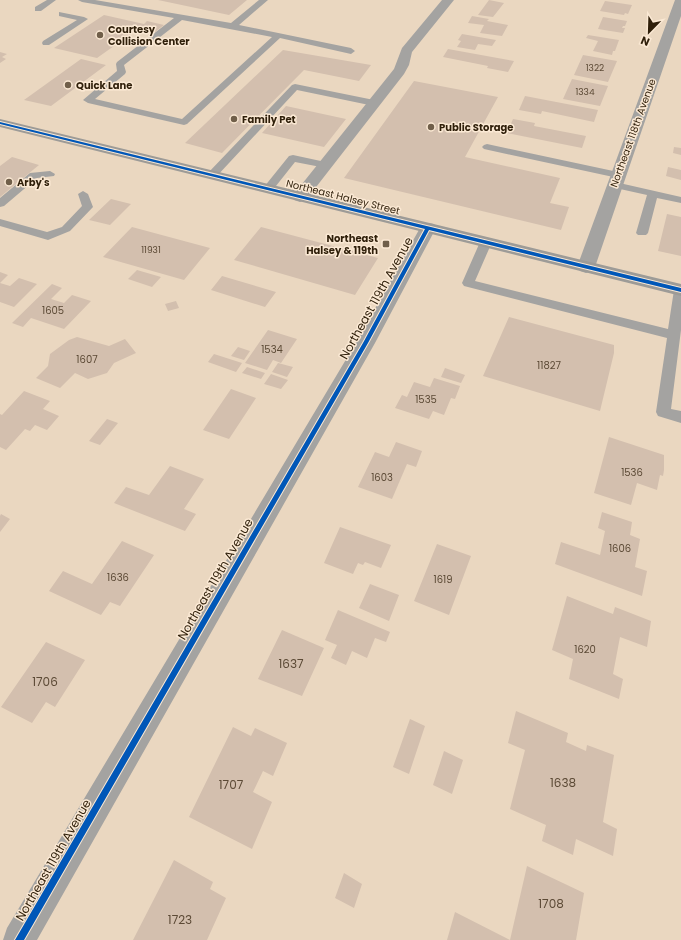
<svg xmlns="http://www.w3.org/2000/svg" width="681" height="940" viewBox="0 0 681 940" font-family="Poppins,sans-serif">
<style>
.building{fill:#d3bfae}
.lines{fill:none;stroke-linecap:round;stroke-linejoin:round}
.lane{fill:#a4a3a1;fill-rule:evenodd}
.street{fill:#a4a3a1;fill-rule:evenodd}
.primary{fill:#9d9b97;fill-rule:evenodd}
.cycleway-casing{stroke:#fbe9d4;stroke-width:2}
.cycleway{fill:#0057b8;fill-rule:evenodd}
.poi-dot{fill:#705f4a;stroke:#fbe9d4;stroke-width:1.5}
.labels{text-anchor:middle;dominant-baseline:central;stroke-width:3;stroke-linejoin:round;paint-order:stroke}
.far-number-label{font-size:9px;fill:#5c4a36}
.far-poi-label{font-size:10px;font-weight:bold;fill:#2f1f0a;stroke:#fbe9d4;text-anchor:start}
.far-street-label{font-size:10px;fill:#2f1f0a;stroke:#fbe9d4}
.number-label{font-size:10px;fill:#5c4a36}
.street-label{font-size:12px;fill:#2f1f0a;stroke:#fbe9d4}
.near-number-label{font-size:12px;fill:#5c4a36}
</style>
<rect width="100%" height="100%" fill="#ead7c0"/>
<!-- building -->
<path class="building" d="M158 0H247L229 15Z
M489 0 504 3 493 17 478 15Z
M605 1 632 5 628 14 625 13 624 15 600 11Z
M104 15 144 24 147 21 164 25 155 32 138 29 97 58 54 48Z
M472 16 489 19 487 21 508 25 502 36 480 33 484 25 468 23Z
M603 17 627 21 625 26H623L622 28H625L623 33 598 29Z
M462 34 496 40 492 46 478 44 475 50 457 47 461 41 458 40Z
M588 35 619 40 615 51H613L612 55 593 51 598 41 586 38Z
M448 49 514 61 508 72 487 68 488 66 443 57Z
M283 50 371 65 359 81 304 70 222 153 185 143Z
M0 52 7 54 2 57 6 59 0 63Z
M583 55 617 61 608 82 574 75Z
M81 59 106 65 51 106 24 100Z
M572 79 608 86 600 106 563 99Z
M414 81 498 97 465 157 560 178 550 203 569 207 561 230 344 178Z
M525 96 598 110 594 122 542 111 541 114 519 110Z
M286 106 346 119 324 147 262 133Z
M513 119 535 123 534 126 586 136 582 148 507 133Z
M674 147 681 148V155L673 153Z
M12 157 39 165 0 197V166Z
M668 167 681 170V180L666 176Z
M111 199 131 204 110 225 89 220Z
M667 214 681 217V256L658 251Z
M132 227 210 248 184 280 103 257Z
M261 227 378 258 355 295 234 260Z
M137 270 161 277 152 287 128 279Z
M0 272 8 275 0 283Z
M222 276 276 292 265 307 211 290Z
M19 278 37 284 14 307 0 302V283L10 286Z
M52 284 62 288 51 299 64 303 72 295 91 301 64 329 31 318 23 327 12 323Z
M176 301 179 308 168 311 165 304Z
M509 317 614 345V353L600 411 483 376Z
M268 330 297 339 281 363 273 360 267 370 245 363Z
M77 337 109 346 125 339 136 353 114 363 107 373 88 379 75 373 60 388 36 378 48 366 50 354 69 340Z
M238 347 250 351 244 360 231 356Z
M214 354 242 363 236 372 208 362Z
M278 363 293 367 287 377 272 372Z
M247 367 265 373 261 379 242 373Z
M445 368 465 375 461 383 441 377Z
M271 374 288 380 281 389 264 384Z
M434 378 460 386 455 399 451 398 444 415 433 411 429 419 395 408 402 395 407 397 414 382 430 387Z
M231 389 256 398 229 439 203 430Z
M24 391 50 401 43 409 59 416 47 430 35 425 30 431 25 429 6 450 0 447V414L2 415Z
M107 419 118 423 100 445 89 441Z
M609 437 664 455V470L663 476 660 475 657 490 637 483 631 505 594 493Z
M396 442 422 451 416 467 407 464 392 499 358 487 375 452 389 457Z
M170 466 204 479 184 509 196 514 185 531 114 503 126 487 149 495Z
M602 512 632 522 630 535 640 539 635 567 647 571 642 596 555 564 561 542 600 555 605 531 598 528Z
M1 514 10 519 0 532V516Z
M340 527 391 545 381 568 365 562 363 565 358 563 353 574 324 563Z
M122 541 154 555 120 606 110 602 101 615 49 591 63 571 92 584Z
M437 544 471 556 449 615 414 601Z
M370 584 399 595 389 621 359 608Z
M567 596 613 614 615 607 651 621 647 647 620 637 613 674 623 679 619 699 569 679 573 659 552 650Z
M338 610 390 632 386 642 375 638 367 658 352 651 346 665 331 658 337 645 325 640Z
M282 630 324 648 302 696 258 679Z
M46 642 85 660 55 707 46 702 32 723 1 707Z
M516 711 568 733 566 742 586 751 587 745 614 755 603 822 617 829 613 856 576 839 573 855 542 841 546 825 510 809 525 750 508 743Z
M410 719 425 726 409 774 393 767Z
M233 727 251 736 255 728 287 743 273 776 263 771 253 792 272 802 252 849 189 817Z
M444 751 463 760 452 794 433 785Z
M174 860 213 882 210 889 226 898 207 940H133Z
M527 866 584 893 576 940H447L455 912 510 940Z
M344 873 362 884 354 908 335 898Z"/>
<g class="lines">
<!-- lane -->
<path class="lane" d="M47 0H56L41 11H35V7Z
M78 0H95L231 23 259 0H268L239 25 351 48 355 51 351 54 280 38 187 124 184 125 88 103 83 100 117 71 116 64 117 62 174 18 82 2ZM182 20 272 37 182 119 95 99 125 74 126 72 124 65Z
M59 12 84 17 88 19 49 45H43L42 43 43 41 77 20 59 16Z
M295 84 374 100 379 103 374 106 297 90 216 177H208L207 175 208 173 292 85Z
M487 144 618 172 623 175 618 178 484 149 482 147 484 145Z
M293 155 330 163 331 165 326 168 295 162 272 191H264L263 189 264 187 289 156Z
M50 171 55 174 54 176 37 178 4 206 0 207V198L30 173Z
M615 182 681 197V203L657 198 648 233 646 235H638L636 233 647 195 611 187 610 185 611 183Z
M83 191 88 194 93 207 70 231 48 240 0 226V219L47 232 62 227 82 206 78 194Z
M486 238 490 239 492 242 475 281 668 329 674 290 676 287 681 286V330L671 409 681 411V423L658 416 656 412 667 338 464 286 462 283 480 242 482 239Z"/>
<!-- street -->
<path class="street" d="M442 0H454L412 52 409 65 404 74 306 200 300 202 294 200 292 197 294 194 394 69 402 48Z
M675 0H681V16L595 267 592 271 586 273 580 271 577 267Z
M428 223 434 224 436 228 375 343 37 940H3L7 928 357 341 420 228 422 224Z"/>
<!-- primary -->
<path class="primary" d="M0 119 681 284V296L0 127Z"/>
<!-- cycleway casing -->
<g class="cycleway-casing">
<path id="cycleway" d="M0 122 681 288V292L429 230 368 343 24 940H15L363 343 425 229 0 124Z"/>
</g>
<!-- cycleway -->
<use href="#cycleway" class="cycleway"/>
</g>
<!-- markers -->
<g class="poi-dot">
<circle cx="100" cy="35" r="4"/>
<circle cx="68" cy="85" r="4"/>
<circle cx="234" cy="119" r="4"/>
<circle cx="431" cy="127" r="4"/>
<circle cx="9" cy="182" r="4"/>
<rect x="382" y="240" width="8" height="8" rx="2"/>
</g>
<g class="labels">
<!-- far-number labels -->
<g class="far-number-label">
<text x="595" y="68">1322</text>
<text x="585" y="92">1334</text>
<text x="151" y="250">11931</text>
</g>
<!-- far-poi labels -->
<g class="far-poi-label">
<text x="108" y="29">Courtesy<tspan x="108" dy="12">Collision Center</tspan></text>
<text x="76" y="85">Quick Lane</text>
<text x="242" y="119">Family Pet</text>
<text x="439" y="127">Public Storage</text>
<text x="17" y="182">Arby's</text>
<text x="378" y="238" text-anchor="end">Northeast<tspan x="378" dy="12">Halsey &amp; 119th</tspan></text>
</g>
<!-- far-street labels -->
<g class="far-street-label">
<text transform="translate(633 133) rotate(-70)">Northeast 118th Avenue</text>
<text transform="translate(343 197) rotate(14)">Northeast Halsey Street</text>
</g>
<!-- number labels -->
<g class="number-label">
<text x="53" y="310">1605</text>
<text x="272" y="349">1534</text>
<text x="87" y="359">1607</text>
<text x="549" y="365">11827</text>
<text x="426" y="399">1535</text>
<text x="632" y="472">1536</text>
<text x="382" y="477">1603</text>
<text x="620" y="548">1606</text>
<text x="118" y="577">1636</text>
<text x="443" y="579">1619</text>
<text x="585" y="649">1620</text>
</g>
<!-- street labels -->
<g class="street-label">
<text transform="translate(376 298) rotate(-61)">Northeast 119th Avenue</text>
<text transform="translate(215 579) rotate(-60)">Northeast 119th Avenue</text>
<text transform="translate(53 860) rotate(-60)">Northeast 119th Avenue</text>
</g>
<!-- near-number labels -->
<g class="near-number-label">
<text x="291" y="663">1637</text>
<text x="45" y="681">1706</text>
<text x="563" y="782">1638</text>
<text x="231" y="784">1707</text>
<text x="551" y="903">1708</text>
<text x="180" y="919">1723</text>
</g>
</g>
<!-- north arrow -->
<g transform="translate(649 32) rotate(203)" stroke="#fbe9d4" stroke-width="3" paint-order="stroke">
<path d="M0-3L7 15L0 10L-7 15Z" fill="#2f1f0a"/>
<text y="-6" font-size="11" font-weight="bold" text-anchor="middle" fill="#2f1f0a">N</text>
</g>
</svg>
